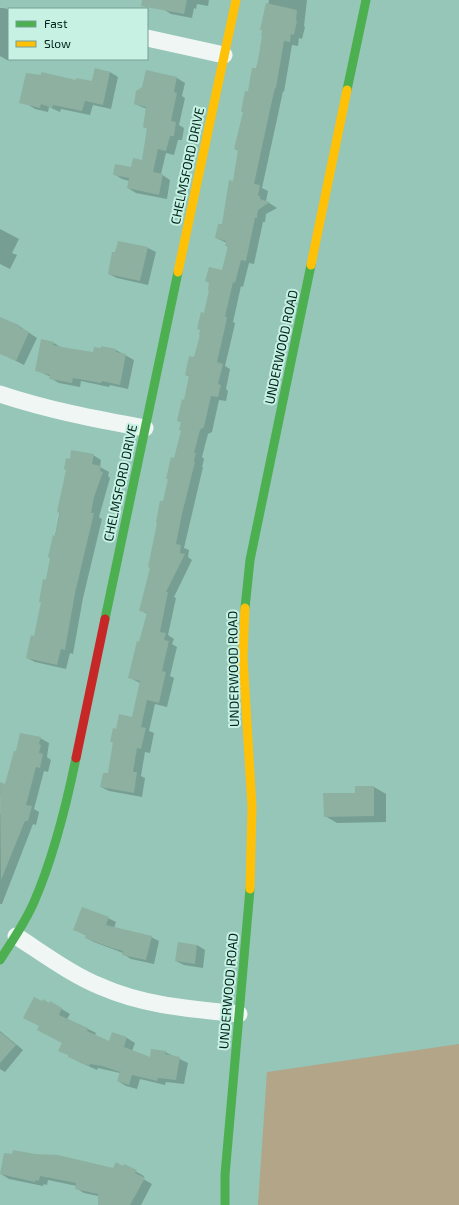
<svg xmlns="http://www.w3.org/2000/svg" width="459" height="1205" viewBox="0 0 459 1205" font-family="'Exo 2',sans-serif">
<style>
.green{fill:#b2a588}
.shadow{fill:#0003}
.building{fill:#8db0a0}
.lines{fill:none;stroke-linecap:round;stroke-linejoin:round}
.street{stroke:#eff6f4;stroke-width:17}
.fast{stroke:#4caf50;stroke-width:9}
.slow{stroke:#ffc107;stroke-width:9}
.jam{stroke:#c62828;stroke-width:9}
.labels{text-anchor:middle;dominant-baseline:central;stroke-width:4;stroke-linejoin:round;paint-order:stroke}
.street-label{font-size:13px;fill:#00251b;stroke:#c7f1e3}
</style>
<rect width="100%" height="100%" fill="#95c6b7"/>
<!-- green -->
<path class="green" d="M459 1044V1205H258L267 1072Z"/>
<!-- shadow -->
<path class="shadow" d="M165 0H209L208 6 197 4 196 9 194 8 192 18 171 14 163 9Z
M269 0H307L304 26 305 27 302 39 299 38 298 46 292 45 284 92 283 91 279 110 262 188 268 191 266 201 277 208 266 214 265 222H263L254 264 249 263 243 287 241 286 233 322 235 323 234 328 225 366 230 369 226 389 228 391 226 401 219 400 212 432 208 434 202 457 204 459 202 467H203L184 548 189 550 188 557 192 560 174 597 176 598 168 635 174 639 172 644 177 647 170 676 174 678 167 707 155 704 149 731 154 733 150 753 145 752 141 776 145 778 142 797 109 791 101 787 109 775 114 743 111 741 116 730 133 718 140 683 130 678 147 614 140 610 151 568 164 503 182 431V423L178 420 185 401 190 377 186 375 195 359 210 290V283L206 281 223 272 228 247 226 246 227 243 216 238 222 226 234 182 239 151 235 149 249 93 257 70Z
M0 8H4L9 10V59H19L7 60 0 56Z
M95 69 110 72 118 77 111 109 93 105 90 115 61 109 60 112 49 107 48 112 35 109 27 104 77 81 92 82Z
M146 72 177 78 185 83 182 96 185 98 179 125 184 128 182 140H178L174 155 166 153 161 174 170 180 167 199 136 193 128 188 129 181 122 179 114 174 132 168 143 161 148 129 144 127 147 109 135 104 143 88Z
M0 227V229L19 239 12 253 17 255 10 269 0 264Z
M148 248 156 252 148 285 117 278 109 274 116 254Z
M0 318 19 326 37 338 24 365 0 353Z
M54 343 62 348 94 353 116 350 134 360 128 389 110 385 109 387 81 381 80 387 59 383 50 378 51 377 36 370Z
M93 455 101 460 100 467 109 472 108 476 110 478 99 517 102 519 83 598 73 654 70 653 66 669 35 662 27 658 35 637 70 460Z
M40 738 49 743 47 757 51 760 48 772 44 771 34 809 39 812 36 825 33 824 2 904H0V815L4 801 3 797 0 795V786L1 784 6 785Z
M374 787 386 794V822L337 823 325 816 356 794Z
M108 918 116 922 114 928 151 937 159 941 154 964 131 959 123 954V953L94 942 86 938 87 936 75 930Z
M197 945 205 950 203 968 184 965 176 961Z
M50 1002 70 1014 67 1019 88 1029 96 1033 95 1035 110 1042 113 1034 127 1038 135 1043 132 1051 151 1059 165 1052 188 1063 184 1084 166 1082 165 1085 140 1079 137 1089 126 1086 118 1081 120 1073 98 1068 97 1070 77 1061 63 1043 49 1004Z
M0 1031 23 1050 5 1072 0 1069Z
M124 1165 144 1176 143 1179 152 1184 141 1205H130L99 1191 98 1196 84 1193 76 1188 77 1186 48 1180 47 1185 44 1184 43 1186 9 1179 1 1174 114 1169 123 1167Z"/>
<!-- building -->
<path class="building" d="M142 0H187L184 14 141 6Z
M266 3 297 10 296 21H297L294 35 291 34 290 42 284 41 276 88H275L271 105 254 184 260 185 258 196H260V199L270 202 258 210 257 218H255L246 261 241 260 235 283 233 282 225 317H227L226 323 217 362 223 364 218 384 221 385 218 397 211 396 204 427 200 430 194 453H196L194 461 195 462 182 514 176 544 181 545 180 553 185 554 166 592H168L160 632 166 633 164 640 169 641 162 671 166 672 159 703 147 700 141 727 146 728 141 749 137 748 133 772H137L134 793 100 787 103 773H108L113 742H110L113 728 116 729 119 714 132 717 140 681 128 678 137 641 139 642 147 613 139 611 150 568 148 567 157 523 156 522 160 501H163L168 479H166L171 457 174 458 181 431 179 430 181 422 177 421 182 399 184 400 189 376 185 375 189 356 194 357 200 335H199L200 330 197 329 201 312 204 313 209 290H208L209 282 205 281 209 267 222 270 228 246H225L226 241 215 238 218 224H222L229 180 233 181 238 150 234 149 243 112H241L245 91H248L252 68H256L258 60 262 36H261L262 30H260Z
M95 68 110 72 103 105 85 101 82 111 53 105 52 108 41 104 40 108 19 103 26 73 41 75V72L76 80V78L92 81Z
M146 70 177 77 174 92 177 93 171 121 176 122 174 136H170L166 151 158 149 153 172 163 174 159 195 127 188 129 178 113 175 115 164 131 167 133 158 142 160 147 128 143 127 146 107 134 104 136 91 142 87Z
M118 241 148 247 140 281 108 274 112 252H115Z
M0 317 19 325V327L29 332 16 361 0 354Z
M41 339 54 342 53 345 73 349 93 352 94 347 101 348V346L116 349V352L126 354 120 385 102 381 101 383 73 378 72 383 49 379 50 375 35 371Z
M71 450 94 454 92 464 101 466 100 471 103 472 94 497 91 513H94L75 593 65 650 61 649 57 665 26 658 31 635 34 636 41 602H39L43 579 46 580 50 558 48 557 53 535 55 536 60 513 57 512 66 470 64 469 66 458 70 459Z
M20 733 41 737 39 744 41 745 39 753 43 754 40 768 36 767 26 805 32 806 28 821H25L1 880 0 782 5 784 14 751H16Z
M355 786H374V816L324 817 323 793H355Z
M82 907 109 917 106 925 152 936 146 960 122 955 123 951 112 948 85 938 86 935 73 930Z
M178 942 197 945 195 964 175 961Z
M34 997 42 1001 43 999 49 1003 50 1001 62 1008 59 1015 88 1028 87 1031 109 1041 112 1032 127 1037 124 1047 150 1057 151 1049 166 1051 165 1054 180 1057 176 1080 158 1078 157 1081 132 1075 129 1085 117 1081 120 1072 102 1066 90 1064 89 1066 68 1057V1055L58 1051 62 1043 37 1030 39 1026 23 1018Z
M0 1032 16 1045 0 1063Z
M13 1150 35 1154 58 1155 113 1168 116 1162 123 1166 124 1164 137 1170 135 1173 145 1178 130 1205H98V1194L75 1189 76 1183 40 1176 39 1181 36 1180 35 1182 0 1174 4 1153 12 1154Z"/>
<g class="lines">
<!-- street -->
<path class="street" d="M147 38 224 55
M0 394C48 410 95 419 145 428
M16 936C44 954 72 975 102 987 145 1006 193 1009 239 1014"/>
<!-- fast -->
<path class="fast" d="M347 90 366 0
M245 608 250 560 311 265
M105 619 178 272
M0 960C12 941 25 923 34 902 54 856 66 807 76 758
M225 1205V1175L250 889"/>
<!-- slow -->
<path class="slow" d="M311 265 347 90
M178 272 236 0
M245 608 243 657 252 807 250 889"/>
<!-- jam -->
<path class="jam" d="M76 758 105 619"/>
</g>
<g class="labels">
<!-- street labels -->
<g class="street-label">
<text transform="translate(187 166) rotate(-78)">CHELMSFORD DRIVE</text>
<text transform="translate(281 347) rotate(-78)">UNDERWOOD ROAD</text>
<text transform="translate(120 483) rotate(-78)">CHELMSFORD DRIVE</text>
<text transform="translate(233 669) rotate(-91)">UNDERWOOD ROAD</text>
<text transform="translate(228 991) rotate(-85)">UNDERWOOD ROAD</text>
</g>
</g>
<!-- legend -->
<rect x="8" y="8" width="140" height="52" fill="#c7f1e3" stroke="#779f93"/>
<rect x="16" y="21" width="20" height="6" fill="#4caf50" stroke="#779f93"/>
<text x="44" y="28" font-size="12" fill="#00251b">Fast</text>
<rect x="16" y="41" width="20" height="6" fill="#ffc107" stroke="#779f93"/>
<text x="44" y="48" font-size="12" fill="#00251b">Slow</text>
</svg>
